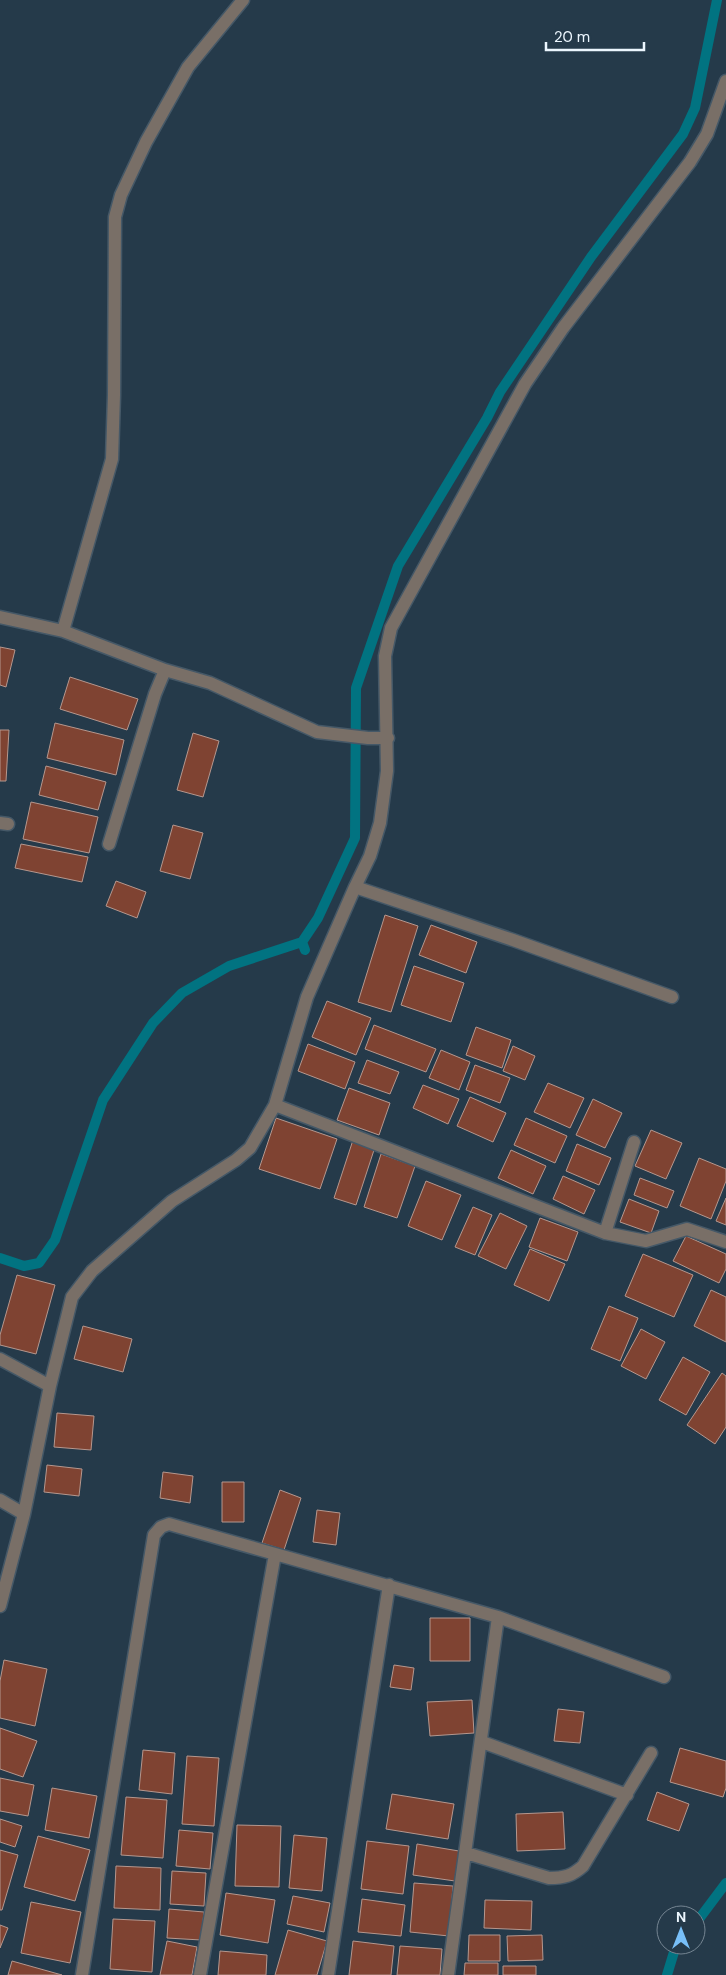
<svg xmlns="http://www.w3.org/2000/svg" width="726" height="1975" viewBox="0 0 726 1975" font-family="'DM Sans',sans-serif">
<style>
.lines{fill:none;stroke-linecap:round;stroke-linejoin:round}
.stream{stroke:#017381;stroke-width:10}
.building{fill:#7f4332;stroke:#b5978e}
.minor-casing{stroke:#455867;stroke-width:15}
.minor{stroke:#796f67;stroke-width:12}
</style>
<rect width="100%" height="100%" fill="#253a4a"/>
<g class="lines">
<!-- stream -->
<path class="stream" d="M305 950 302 942 318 918 355 838 356 688 398 566 487 418 500 392 591 257 683 134 695 108 717 0
M0 1258 24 1266 39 1263 55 1240 103 1100 153 1023 182 993 229 966 302 942
M696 1923 726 1883
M667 1975 674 1952 680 1945"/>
</g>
<!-- building -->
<path class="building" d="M0 647 15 650 6 687 0 685Z
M70 677 138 699 127 730 60 709Z
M55 723 124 740 116 775 47 758Z
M0 730H9L6 781H0Z
M193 733 219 741 203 797 177 790Z
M46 766 106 782 98 810 39 795Z
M31 802 98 817 89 853 23 839Z
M173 825 203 833 190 879 160 871Z
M21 844 88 857 82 882 15 868Z
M116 881 146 892 137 918 106 906Z
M385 915 418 926 391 1012 358 1002Z
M431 925 477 942 466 973 419 955Z
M414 966 464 983 451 1022 401 1005Z
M327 1001 371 1018 356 1055 312 1037Z
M374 1025 436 1049 426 1072 365 1049Z
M476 1027 511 1040 502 1068 466 1055Z
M308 1044 355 1062 345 1089 298 1071Z
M513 1046 535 1056 525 1080 503 1071Z
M441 1050 470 1062 459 1090 429 1078Z
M367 1060 399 1072 390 1094 358 1083Z
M475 1065 510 1078 500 1103 466 1090Z
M548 1083 584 1098 570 1128 534 1112Z
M423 1085 459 1099 448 1124 413 1108Z
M349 1088 390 1103 379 1135 337 1120Z
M470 1097 506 1113 493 1142 457 1126Z
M593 1099 622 1113 605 1148 576 1135Z
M276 1118 337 1139 320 1189 259 1169Z
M526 1118 567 1136 555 1163 514 1145Z
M651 1130 682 1143 666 1179 635 1166Z
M353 1140 375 1147 356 1205 334 1198Z
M577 1144 611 1158 599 1185 566 1171Z
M511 1150 546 1166 533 1194 498 1178Z
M381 1154 415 1166 397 1218 364 1207Z
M699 1158 726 1169V1181L711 1219 680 1206Z
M563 1176 595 1190 584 1214 553 1199Z
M640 1178 674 1191 667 1208 634 1195Z
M426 1181 461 1195 442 1240 408 1226Z
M726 1198V1225L716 1221Z
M629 1199 659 1211 651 1233 620 1222Z
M473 1207 492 1215 475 1255 455 1247Z
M500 1213 527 1226 506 1269 478 1256Z
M540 1218 578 1232 567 1261 529 1247Z
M686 1236 726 1254V1269L719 1283 673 1261Z
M530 1249 565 1264 549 1301 514 1285Z
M643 1254 693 1275 674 1317 625 1296Z
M17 1275 55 1285 36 1354 0 1345V1335Z
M711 1290 726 1297V1342L694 1326Z
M609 1306 638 1318 620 1361 591 1349Z
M83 1326 132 1339 123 1372 74 1359Z
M641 1329 665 1342 646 1379 621 1366Z
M683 1357 710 1372 686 1415 659 1400Z
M722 1373 726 1376V1427L715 1444 687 1425Z
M57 1413 94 1416 91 1450 54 1447Z
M47 1465 82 1469 79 1496 44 1492Z
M163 1472 193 1476 190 1503 160 1498Z
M222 1482H244V1522H222Z
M280 1490 301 1498 284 1550 262 1543Z
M317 1510 340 1513 336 1545 313 1542Z
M430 1618H470V1661H430Z
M4 1660 47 1669 35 1726 0 1718V1681Z
M394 1665 414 1668 411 1690 390 1687Z
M472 1700 474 1733 430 1736 427 1702Z
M558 1709 584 1712 580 1743 554 1741Z
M0 1728 37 1741 23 1777 0 1769Z
M680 1748 726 1761V1788L723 1797 670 1782Z
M143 1750 175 1753 172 1794 139 1790Z
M187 1756 219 1758 214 1826 182 1824Z
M0 1778 34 1785 28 1816 0 1811Z
M52 1788 97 1796 89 1838 45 1830Z
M657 1792 689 1804 679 1831 647 1820Z
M392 1794 454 1804 448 1839 386 1829Z
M126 1797 167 1800 163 1858 121 1855Z
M563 1812 565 1849 517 1851 516 1814Z
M0 1819 22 1826 15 1847 0 1842Z
M237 1825 281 1826 279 1887 235 1886Z
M179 1830 213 1833 210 1869 176 1866Z
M294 1835 327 1838 322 1891 289 1888Z
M38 1836 90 1850 75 1901 24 1887Z
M367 1841 409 1846 403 1894 361 1889Z
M417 1844 459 1851 455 1881 413 1875Z
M0 1850 18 1855 2 1910H0Z
M116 1866 161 1868 160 1910 114 1908Z
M172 1871 206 1873 204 1906 170 1904Z
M414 1883 453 1886 449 1936 410 1932Z
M226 1893 275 1900 268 1943 220 1935Z
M293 1896 330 1903 324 1932 287 1924Z
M362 1899 405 1905 401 1936 358 1932Z
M485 1900 532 1901 531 1930 484 1928Z
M31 1902 81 1912 70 1963 21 1953Z
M169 1909 204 1912 201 1940 167 1938Z
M113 1919 155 1921 152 1972 110 1969Z
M0 1925 8 1928 0 1948Z
M288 1930 327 1941 317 1975H275Z
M469 1935H500V1961H468Z
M542 1935 543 1960 508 1961 507 1936Z
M167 1941 197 1947 192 1975H160Z
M353 1941 394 1946 391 1975H349Z
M400 1946 442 1949 440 1975H397Z
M220 1951 267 1955 266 1975H218Z
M12 1961 62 1975H8Z
M465 1963H498V1975H464Z
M503 1966H536V1975H503Z"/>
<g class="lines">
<!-- minor casing -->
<g class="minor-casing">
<path id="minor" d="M0 617 63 631 165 670 155 694 109 844
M63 631 112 459 114 395 115 217 121 195 146 142 188 67 243 0
M165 670 210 683 317 732 368 738H388
M0 823 8 824
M355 887 370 856 380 823 387 771 385 656 391 628 525 384 563 328 690 162 707 134 726 81
M275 1105 605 1233 646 1241 687 1229 726 1242
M605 1233 634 1142
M0 1359 50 1386
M0 1500 24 1514
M0 1606 24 1514 50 1386 72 1297 92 1271 172 1201 236 1160 250 1148 275 1105 307 997 355 887 513 940 672 997
M482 1742 627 1795
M466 1853 549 1878C564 1878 572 1876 583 1866L651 1753
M82 1975 154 1535 161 1527 169 1524 498 1617 664 1677
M200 1975 275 1554
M328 1975 389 1585
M448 1975 498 1617"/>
</g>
<!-- minor -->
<use href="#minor" class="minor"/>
</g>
<!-- north arrow -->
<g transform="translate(681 1930)"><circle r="24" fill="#253a4a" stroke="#758592"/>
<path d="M0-4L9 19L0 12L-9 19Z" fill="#78bff8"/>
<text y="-8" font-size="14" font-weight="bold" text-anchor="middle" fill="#ecf6fe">N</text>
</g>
<!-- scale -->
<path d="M546 42v8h98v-8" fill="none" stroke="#ecf6fe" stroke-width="2.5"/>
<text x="554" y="42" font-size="15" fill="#ecf6fe" stroke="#253a4a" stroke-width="4" paint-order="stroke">20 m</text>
</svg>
